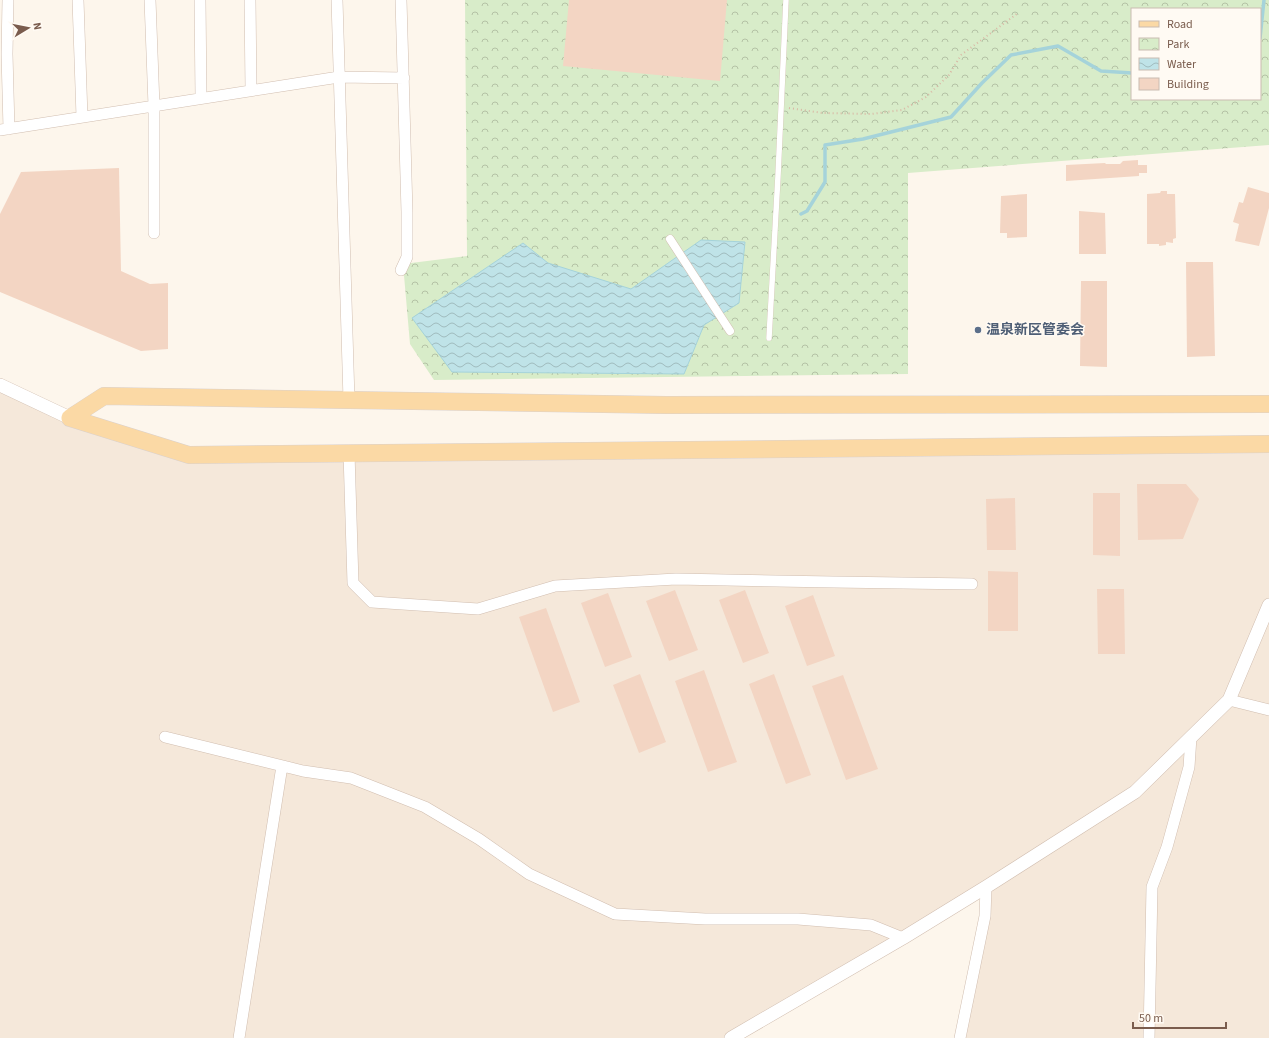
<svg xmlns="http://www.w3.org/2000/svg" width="1269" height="1038" viewBox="0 0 1269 1038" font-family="'Source Sans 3','Noto Sans SC',sans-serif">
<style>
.residential{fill:#f5e8da}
.park{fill:url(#park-crowns);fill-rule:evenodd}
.water{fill:url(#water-waves);stroke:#a5d3da}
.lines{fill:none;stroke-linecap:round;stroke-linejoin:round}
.stream{stroke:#a5d3da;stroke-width:3.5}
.building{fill:#f3d5c3}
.service-casing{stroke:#d1beb0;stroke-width:6}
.pedestrian-casing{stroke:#d1beb0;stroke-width:9}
.minor-casing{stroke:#d1beb0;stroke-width:12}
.tertiary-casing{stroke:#d1beb0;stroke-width:14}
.primary-casing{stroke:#dad1cd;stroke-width:18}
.path{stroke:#d9b8a5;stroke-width:2;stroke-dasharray:1 3;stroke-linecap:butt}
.service{stroke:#fff;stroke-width:5.5}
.pedestrian{stroke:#fff;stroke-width:8}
.minor{stroke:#fff;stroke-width:11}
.tertiary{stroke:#fff;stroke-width:13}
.primary{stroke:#fbd9a5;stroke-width:17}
.service-dot{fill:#5c6f8a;stroke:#fffaf3;stroke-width:1.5}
.labels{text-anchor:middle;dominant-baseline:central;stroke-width:3;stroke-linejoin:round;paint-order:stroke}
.service-label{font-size:14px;font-weight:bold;fill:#4e5e75;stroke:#fffaf3;text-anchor:start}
</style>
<defs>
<pattern id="park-crowns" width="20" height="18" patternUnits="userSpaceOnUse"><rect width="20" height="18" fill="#d8ecc9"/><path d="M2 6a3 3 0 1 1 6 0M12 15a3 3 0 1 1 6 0" fill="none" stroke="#b4c2a5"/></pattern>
<pattern id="water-waves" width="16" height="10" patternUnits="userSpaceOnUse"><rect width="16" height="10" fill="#bfe3e8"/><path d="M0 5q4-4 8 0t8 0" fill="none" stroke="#a0bbbe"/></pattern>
</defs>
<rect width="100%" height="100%" fill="#fdf6ec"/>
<!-- residential -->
<path class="residential" d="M0 385 189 455 1269 444V1038H960L986 888 731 1038H0Z"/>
<!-- park -->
<path class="park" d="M465 0H1269V145L908 173V374L434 380 410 344 403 264 467 256ZM1132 9H1260V99H1132Z"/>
<!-- water -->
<path class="water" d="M701 240 745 242 739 303 704 325 684 374 452 372 412 318 523 243 548 263 631 289Z"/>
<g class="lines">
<!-- stream -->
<path class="stream" d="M1260 38 1264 0
M801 214 807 211 825 182V145L863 139 951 117 982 83 1011 55 1058 46 1101 71 1132 73"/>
</g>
<!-- building -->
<path class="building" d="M569 0H727L720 81 563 66Z
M1138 160V165H1147V173H1139V176L1066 181V165L1105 163 1106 164H1120L1123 161Z
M119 168 121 271 150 284 168 283V349L141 351 0 292V214L21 172Z
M1248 187 1269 193V208L1259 246 1235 241 1239 224 1233 222 1239 202 1243 203Z
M1161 191H1167V194H1175L1176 238 1173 239V243L1166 242V245L1159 246V244H1147V194L1160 193Z
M1027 194V237L1007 238V233H1000L1001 196Z
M1079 211 1105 213 1106 254H1079Z
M1186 262H1213L1215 356 1187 357Z
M1081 281H1107V367L1080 366Z
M1137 484H1186L1199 499 1183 539 1138 540Z
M1093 493H1120V556L1093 555Z
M1015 498 1016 550H987L986 499Z
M988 571 1018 572V631H988Z
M1097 589H1124L1125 654H1098Z
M675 590 698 650 669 661 646 601Z
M745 590 769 653 743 663 719 600Z
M608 593 632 657 605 667 581 603Z
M813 595 835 656 807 666 785 606Z
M546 608 580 702 553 712 519 617Z
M704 670 737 762 708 772 675 681Z
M640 674 666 742 639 753 613 685Z
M774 674 811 775 786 784 749 684Z
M843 675 878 769 846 780 812 686Z"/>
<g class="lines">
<!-- service casing -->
<g class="service-casing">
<path id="service" d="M769 338 778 176 786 0"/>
</g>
<!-- pedestrian casing -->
<g class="pedestrian-casing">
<path id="pedestrian" d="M670 239 730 331"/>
</g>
<!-- minor casing -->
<g class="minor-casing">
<path id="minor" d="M8 0 7 54 9 129
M78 0 82 117
M150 0 154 106V233
M200 0 201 98
M250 0 251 90
M337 0 349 400
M0 130 339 77 404 78
M401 270 407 257V212L401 0
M349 453 353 583 372 602 478 609 555 586 676 579 833 582 972 584
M1229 700 1269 710
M165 737 303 771 351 778 425 807 479 839 529 874 615 914 705 919H798L871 925 903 938
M239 1038 282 766
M960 1038 985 916 986 887
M1149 1038 1152 887 1167 847 1189 767 1191 737"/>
</g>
<!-- tertiary casing -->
<g class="tertiary-casing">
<path id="tertiary" d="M0 385 70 418
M731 1038 903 938 986 887 1135 792 1229 700 1269 605"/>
</g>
<!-- primary casing -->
<g class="primary-casing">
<path id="primary" d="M70 418 104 396 349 400 667 405 1269 404
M70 418 189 455 1269 444"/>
</g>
<!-- path -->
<path class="path" d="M789 108 823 113 871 114 902 110 926 97 949 75 961 55 1018 13"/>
<!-- service -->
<use href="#service" class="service"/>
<!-- pedestrian -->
<use href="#pedestrian" class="pedestrian"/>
<!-- minor -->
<use href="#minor" class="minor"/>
<!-- tertiary -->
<use href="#tertiary" class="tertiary"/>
<!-- primary -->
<use href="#primary" class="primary"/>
</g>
<!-- markers -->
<circle class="service-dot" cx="978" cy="330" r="4"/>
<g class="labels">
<!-- service labels -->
<g class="service-label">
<text x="986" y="330">温泉新区管委会</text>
</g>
</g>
<!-- legend -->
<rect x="1131" y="8" width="130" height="92" fill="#fffaf3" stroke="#cabbb1"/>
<rect x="1139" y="21" width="20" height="6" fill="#fbd9a5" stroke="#cabbb1"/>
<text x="1167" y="28" font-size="12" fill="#7a5c4d">Road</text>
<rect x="1139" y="38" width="20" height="12" fill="url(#park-crowns)" stroke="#cabbb1"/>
<text x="1167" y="48" font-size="12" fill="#7a5c4d">Park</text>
<rect x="1139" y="58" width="20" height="12" fill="url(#water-waves)" stroke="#cabbb1"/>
<text x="1167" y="68" font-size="12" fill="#7a5c4d">Water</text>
<rect x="1139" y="78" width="20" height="12" fill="#f3d5c3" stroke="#cabbb1"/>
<text x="1167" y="88" font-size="12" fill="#7a5c4d">Building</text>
<!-- north arrow -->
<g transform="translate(28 28) rotate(80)" stroke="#fffaf3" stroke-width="3" paint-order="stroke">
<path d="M0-3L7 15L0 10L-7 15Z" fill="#7a5c4d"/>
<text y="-6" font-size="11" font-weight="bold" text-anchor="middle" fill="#7a5c4d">N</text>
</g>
<!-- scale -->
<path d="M1133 1022v6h93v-6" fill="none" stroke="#7a5c4d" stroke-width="2"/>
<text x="1139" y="1022" font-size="12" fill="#7a5c4d" stroke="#fffaf3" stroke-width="3" paint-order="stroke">50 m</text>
</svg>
